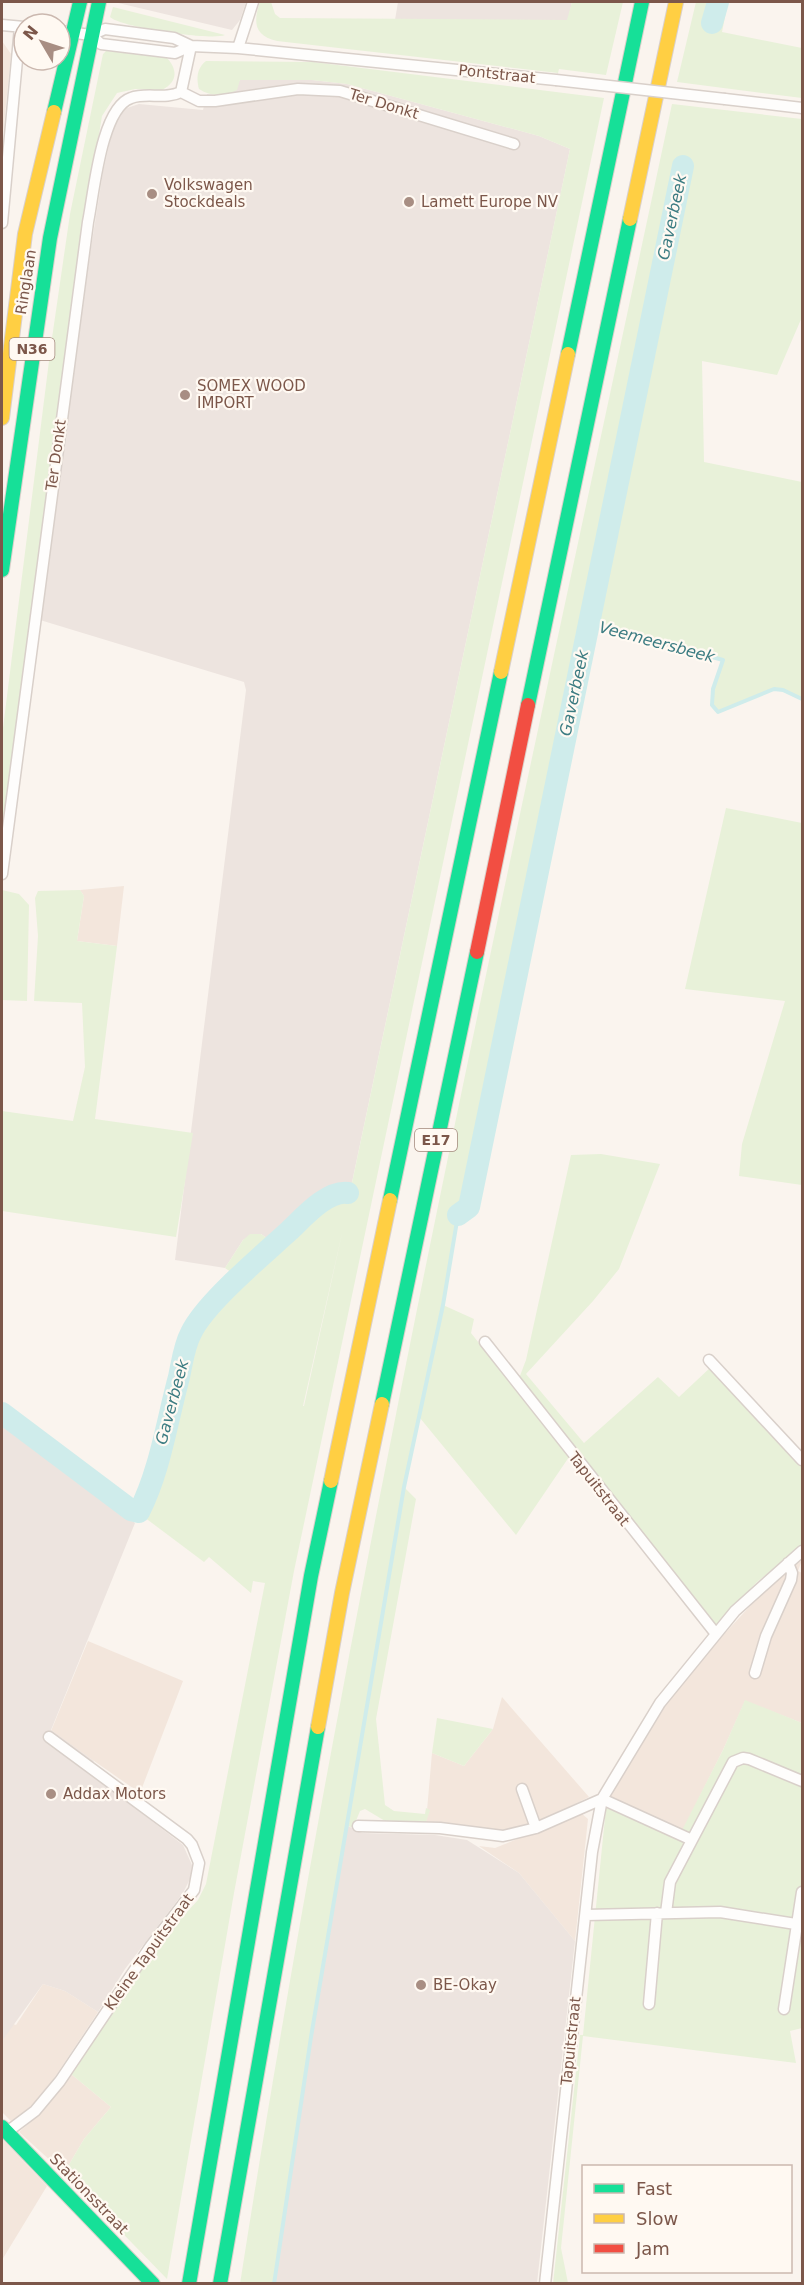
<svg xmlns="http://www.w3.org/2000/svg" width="804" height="2285" viewBox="0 0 804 2285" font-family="'DejaVu Sans',sans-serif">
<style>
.residential{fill:#f3e6dc}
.industrial{fill:#ede4df}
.green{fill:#e8f1d9;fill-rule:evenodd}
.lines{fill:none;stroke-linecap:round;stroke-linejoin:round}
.stream{stroke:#cfeceb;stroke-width:4}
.river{stroke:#cfeceb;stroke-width:22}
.street-casing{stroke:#d9d0ca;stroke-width:13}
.fast-casing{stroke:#dad0ca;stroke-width:16}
.slow-casing{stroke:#dad0ca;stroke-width:16}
.jam-casing{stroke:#dad0ca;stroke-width:16}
.street{stroke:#fefdfc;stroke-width:10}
.fast{stroke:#16e098;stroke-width:14}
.slow{stroke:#ffcf43;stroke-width:14}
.jam{stroke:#f24e42;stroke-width:14}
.street-bridge-casing{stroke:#d9d0ca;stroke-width:13;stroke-linecap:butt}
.street-bridge{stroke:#fefdfc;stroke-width:10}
.poi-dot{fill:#a88e83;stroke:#fff9f2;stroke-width:2}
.labels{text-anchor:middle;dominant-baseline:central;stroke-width:4.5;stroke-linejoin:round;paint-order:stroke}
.shield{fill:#fff9f2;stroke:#a3887c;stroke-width:1.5}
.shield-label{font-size:14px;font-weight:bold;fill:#7c574a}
.street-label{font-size:15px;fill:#7c574a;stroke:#fff9f2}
.poi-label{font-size:15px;fill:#7c574a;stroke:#fff9f2;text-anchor:start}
.water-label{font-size:16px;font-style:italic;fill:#3c7c82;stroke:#fff9f2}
</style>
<rect width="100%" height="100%" fill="#faf4ee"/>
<!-- residential -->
<path class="residential" d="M2 41 11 54 2 145Z
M124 886 117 946 77 941 84 896 80 890Z
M802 1560 798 1571 802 1573V1723L745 1701 723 1750 682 1832 608 1799 667 1703 704 1656 764 1591Z
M88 1641 183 1681 140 1793 51 1731Z
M502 1697 589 1797 532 1825 511 1830 490 1831 426 1822 432 1753 464 1766 493 1729Z
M581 1813 588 1819 575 1941 519 1873 479 1846 495 1848Z
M43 1984 65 1991 98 2012 45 2092 25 2112 11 2121 2 2112V2040L13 2024 16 2025Z
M71 2074 111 2107 84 2139 64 2173 19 2132 33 2120Z
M2 2139 47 2186 2 2260Z"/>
<!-- industrial -->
<path class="industrial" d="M114 2H246L240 20 232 30Z
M398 2H572L568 20H395Z
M240 80H312L347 84 539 136 570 149 351 1187H339L318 1199 271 1241 261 1234 243 1240 225 1268 175 1260 246 690 244 682 40 620 90 254 103 172 115 119 127 108 139 104 203 110 207 94 229 95Z
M2 1421 135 1523 51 1730 94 1761 87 1771 183 1845 192 1865 191 1877 183 1893 125 1969 98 2012 65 1991 43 1984 2 2041Z
M346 1825 362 1833 435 1835 467 1840 519 1873 575 1941 537 2283 274 2284 311 2037Z"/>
<!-- green -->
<path class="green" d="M260 2H271L275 14 280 18 567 20 572 2H623L606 75 559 69 558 73 277 41C254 36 253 22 260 2Z
M696 2H728L722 32 802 48V98L677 82Z
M113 7 225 35C211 41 120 27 110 17Z
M106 51 166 57C178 69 178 82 162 90L135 89 117 93 102 116 72 300 2 832V736L51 345 70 214 103 54Z
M206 61 313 62 604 98 294 1571 234 1893 167 2279 64 2173 84 2139 111 2107 71 2074 164 1937 198 1900 206 1884 265 1583 253 1581 251 1593 209 1557 204 1562 140 1514 153 1493 196 1330 247 1273 308 1217 337 1199 349 1197 570 149 539 136 347 84 312 80H240L237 90C225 97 211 97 199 89 196 78 197 68 206 61ZM343 1229 304 1406H303Z
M672 104 802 119V317L777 375 702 361 704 462 802 482V699L783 690 774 689 718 712 712 705 713 689 723 660 589 624 469 1207 458 1216 443 1305 474 1319 471 1333 569 1457 516 1535 420 1418 404 1487 416 1499 376 1719 385 1805 394 1811 425 1814 426 1808 430 1810 426 1822 385 1821 365 1809 360 1811 353 1828 346 1825 311 2037 274 2283 240 2284C354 1552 518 829 672 104Z
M726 808 802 823V1185L739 1176 742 1144 785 1001 685 989Z
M2 890 19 894 29 905 27 1001 2 1000Z
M80 890 84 896 77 941 117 946 95 1119 193 1133 176 1237 2 1211V1111L73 1121 85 1067 82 1003 34 1001 38 936 35 898 38 891Z
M601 1154 660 1164 619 1269 593 1301 526 1374 584 1443 658 1377 679 1397 712 1366 802 1462V1545L757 1582 714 1627 518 1381 526 1360 571 1155Z
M250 1234H261L271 1241 235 1275 225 1268 243 1240Z
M745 1700 802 1723V2028L790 2031 796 2063 583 2036 561 2248 568 2283 553 2284 580 2035H583L606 1808 678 1838 723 1750Z
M437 1718 493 1729 464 1766 432 1753Z"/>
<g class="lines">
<!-- stream -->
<path class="stream" d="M589 623 723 660 713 689 712 705 718 712 774 689 783 690 802 699
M274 2284 311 2037 404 1487 443 1305 458 1215"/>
<!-- river -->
<path class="river" d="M712 23 718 2
M458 1215 469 1207 683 166
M2 1413 131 1510 139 1512C160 1471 167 1421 179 1377 182 1363 184 1346 191 1333 205 1303 263 1255 289 1231 303 1218 327 1190 348 1193"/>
<!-- street casing -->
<g class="street-casing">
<path id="street" d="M2 25 24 27
M60 31 91 35 105 29 174 38 191 46 238 48 556 80
M91 35 101 44 175 53 191 46
M238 48 253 2
M181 92 199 101H215L298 89 340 91 514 144
M725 99 802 108
M2 223 20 27
M2 874 88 222C94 193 101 108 131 98 147 92 165 100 181 92L191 46
M485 1342 716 1634
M709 1360 802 1460
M755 1673 766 1636 791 1580 792 1573 788 1563
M522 1789 536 1828
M358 1826 440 1828 503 1836 536 1828 602 1799 692 1840
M666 1913 670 1882 733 1762 743 1758 749 1759 802 1781
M586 1915 720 1912 802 1925
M649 2004 657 1913
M784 2009 802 1892
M7 2132 35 2111 60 2081 150 1947 194 1890 199 1863 192 1845 187 1839 49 1737
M545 2284 592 1852 602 1799 660 1703 735 1611 802 1551"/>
</g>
<!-- fast casing -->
<g class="fast-casing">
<path id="fast" d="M54 112 80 2
M568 354 642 2
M2 570 50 238 99 2
M528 705 630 219
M390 1200 501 672
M382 1404 477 952
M2 2127 153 2284
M189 2284 311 1576 331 1481
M220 2284 318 1727"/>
</g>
<!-- slow casing -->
<g class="slow-casing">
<path id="slow" d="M630 219 676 2
M2 418 25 234 54 112
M501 672 568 354
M331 1481 390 1200
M318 1727 342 1593 382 1404"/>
</g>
<!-- jam casing -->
<g class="jam-casing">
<path id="jam" d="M477 952 528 705"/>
</g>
<!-- street -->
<use href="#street" class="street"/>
<!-- fast -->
<use href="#fast" class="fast"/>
<!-- slow -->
<use href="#slow" class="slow"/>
<!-- jam -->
<use href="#jam" class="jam"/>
<!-- street-bridge casing -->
<g class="street-bridge-casing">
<path id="street-bridge" d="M556 80 725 99"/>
</g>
<!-- street-bridge -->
<use href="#street-bridge" class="street-bridge"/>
</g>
<!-- markers -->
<g class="poi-dot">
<circle cx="152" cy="194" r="6"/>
<circle cx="409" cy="202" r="6"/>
<circle cx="185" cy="395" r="6"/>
<circle cx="51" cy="1794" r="6"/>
<circle cx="421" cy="1985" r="6"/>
</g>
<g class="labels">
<!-- shield labels -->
<g class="shield">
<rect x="9.5" y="338" width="45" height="22" rx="4.5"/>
<rect x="415" y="1129" width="42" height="22" rx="4.5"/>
</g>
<g class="shield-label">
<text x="32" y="349">N36</text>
<text x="436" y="1140">E17</text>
</g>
<!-- street labels -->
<g class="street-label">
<text transform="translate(497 74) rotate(6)">Pontstraat</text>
<text transform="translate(384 104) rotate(17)">Ter Donkt</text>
<text transform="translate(26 282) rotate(-81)">Ringlaan</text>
<text transform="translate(56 455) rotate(-82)">Ter Donkt</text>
<text transform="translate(599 1489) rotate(52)">Tapuitstraat</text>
<text transform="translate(149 1952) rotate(-54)">Kleine Tapuitstraat</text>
<text transform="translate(571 2041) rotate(-84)">Tapuitstraat</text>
<text transform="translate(89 2194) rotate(46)">Stationsstraat</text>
</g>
<!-- poi labels -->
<g class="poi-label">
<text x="164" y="185">Volkswagen<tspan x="164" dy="17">Stockdeals</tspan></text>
<text x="421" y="202">Lamett Europe NV</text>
<text x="197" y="386">SOMEX WOOD<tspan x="197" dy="17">IMPORT</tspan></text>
<text x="63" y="1794">Addax Motors</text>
<text x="433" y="1985">BE-Okay</text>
</g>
<!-- water labels -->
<g class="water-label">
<text transform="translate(672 217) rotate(-78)">Gaverbeek</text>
<text transform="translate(657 642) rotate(15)">Veemeersbeek</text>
<text transform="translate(574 693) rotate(-78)">Gaverbeek</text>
<text transform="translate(172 1402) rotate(-75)">Gaverbeek</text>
</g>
</g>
<!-- border -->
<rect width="804" height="2285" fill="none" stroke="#7c574a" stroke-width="6"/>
<!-- legend -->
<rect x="582" y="2165" width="210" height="108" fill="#fff9f2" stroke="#cbb8af" stroke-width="1.5"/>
<rect x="594" y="2184" width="30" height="9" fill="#16e098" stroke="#cbb8af" stroke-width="1.5"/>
<text x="636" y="2195" font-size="18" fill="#7c574a">Fast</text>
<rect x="594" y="2214" width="30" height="9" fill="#ffcf43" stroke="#cbb8af" stroke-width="1.5"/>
<text x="636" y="2225" font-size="18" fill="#7c574a">Slow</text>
<rect x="594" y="2244" width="30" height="9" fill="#f24e42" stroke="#cbb8af" stroke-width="1.5"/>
<text x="636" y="2255" font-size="18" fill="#7c574a">Jam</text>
<!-- north arrow -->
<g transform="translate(42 42) rotate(309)"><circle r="28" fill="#fff9f2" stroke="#cbb8af" stroke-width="1.5"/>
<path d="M0-4.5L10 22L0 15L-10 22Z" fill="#a88e83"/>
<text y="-9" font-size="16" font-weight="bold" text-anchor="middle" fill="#7c574a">N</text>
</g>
</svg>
